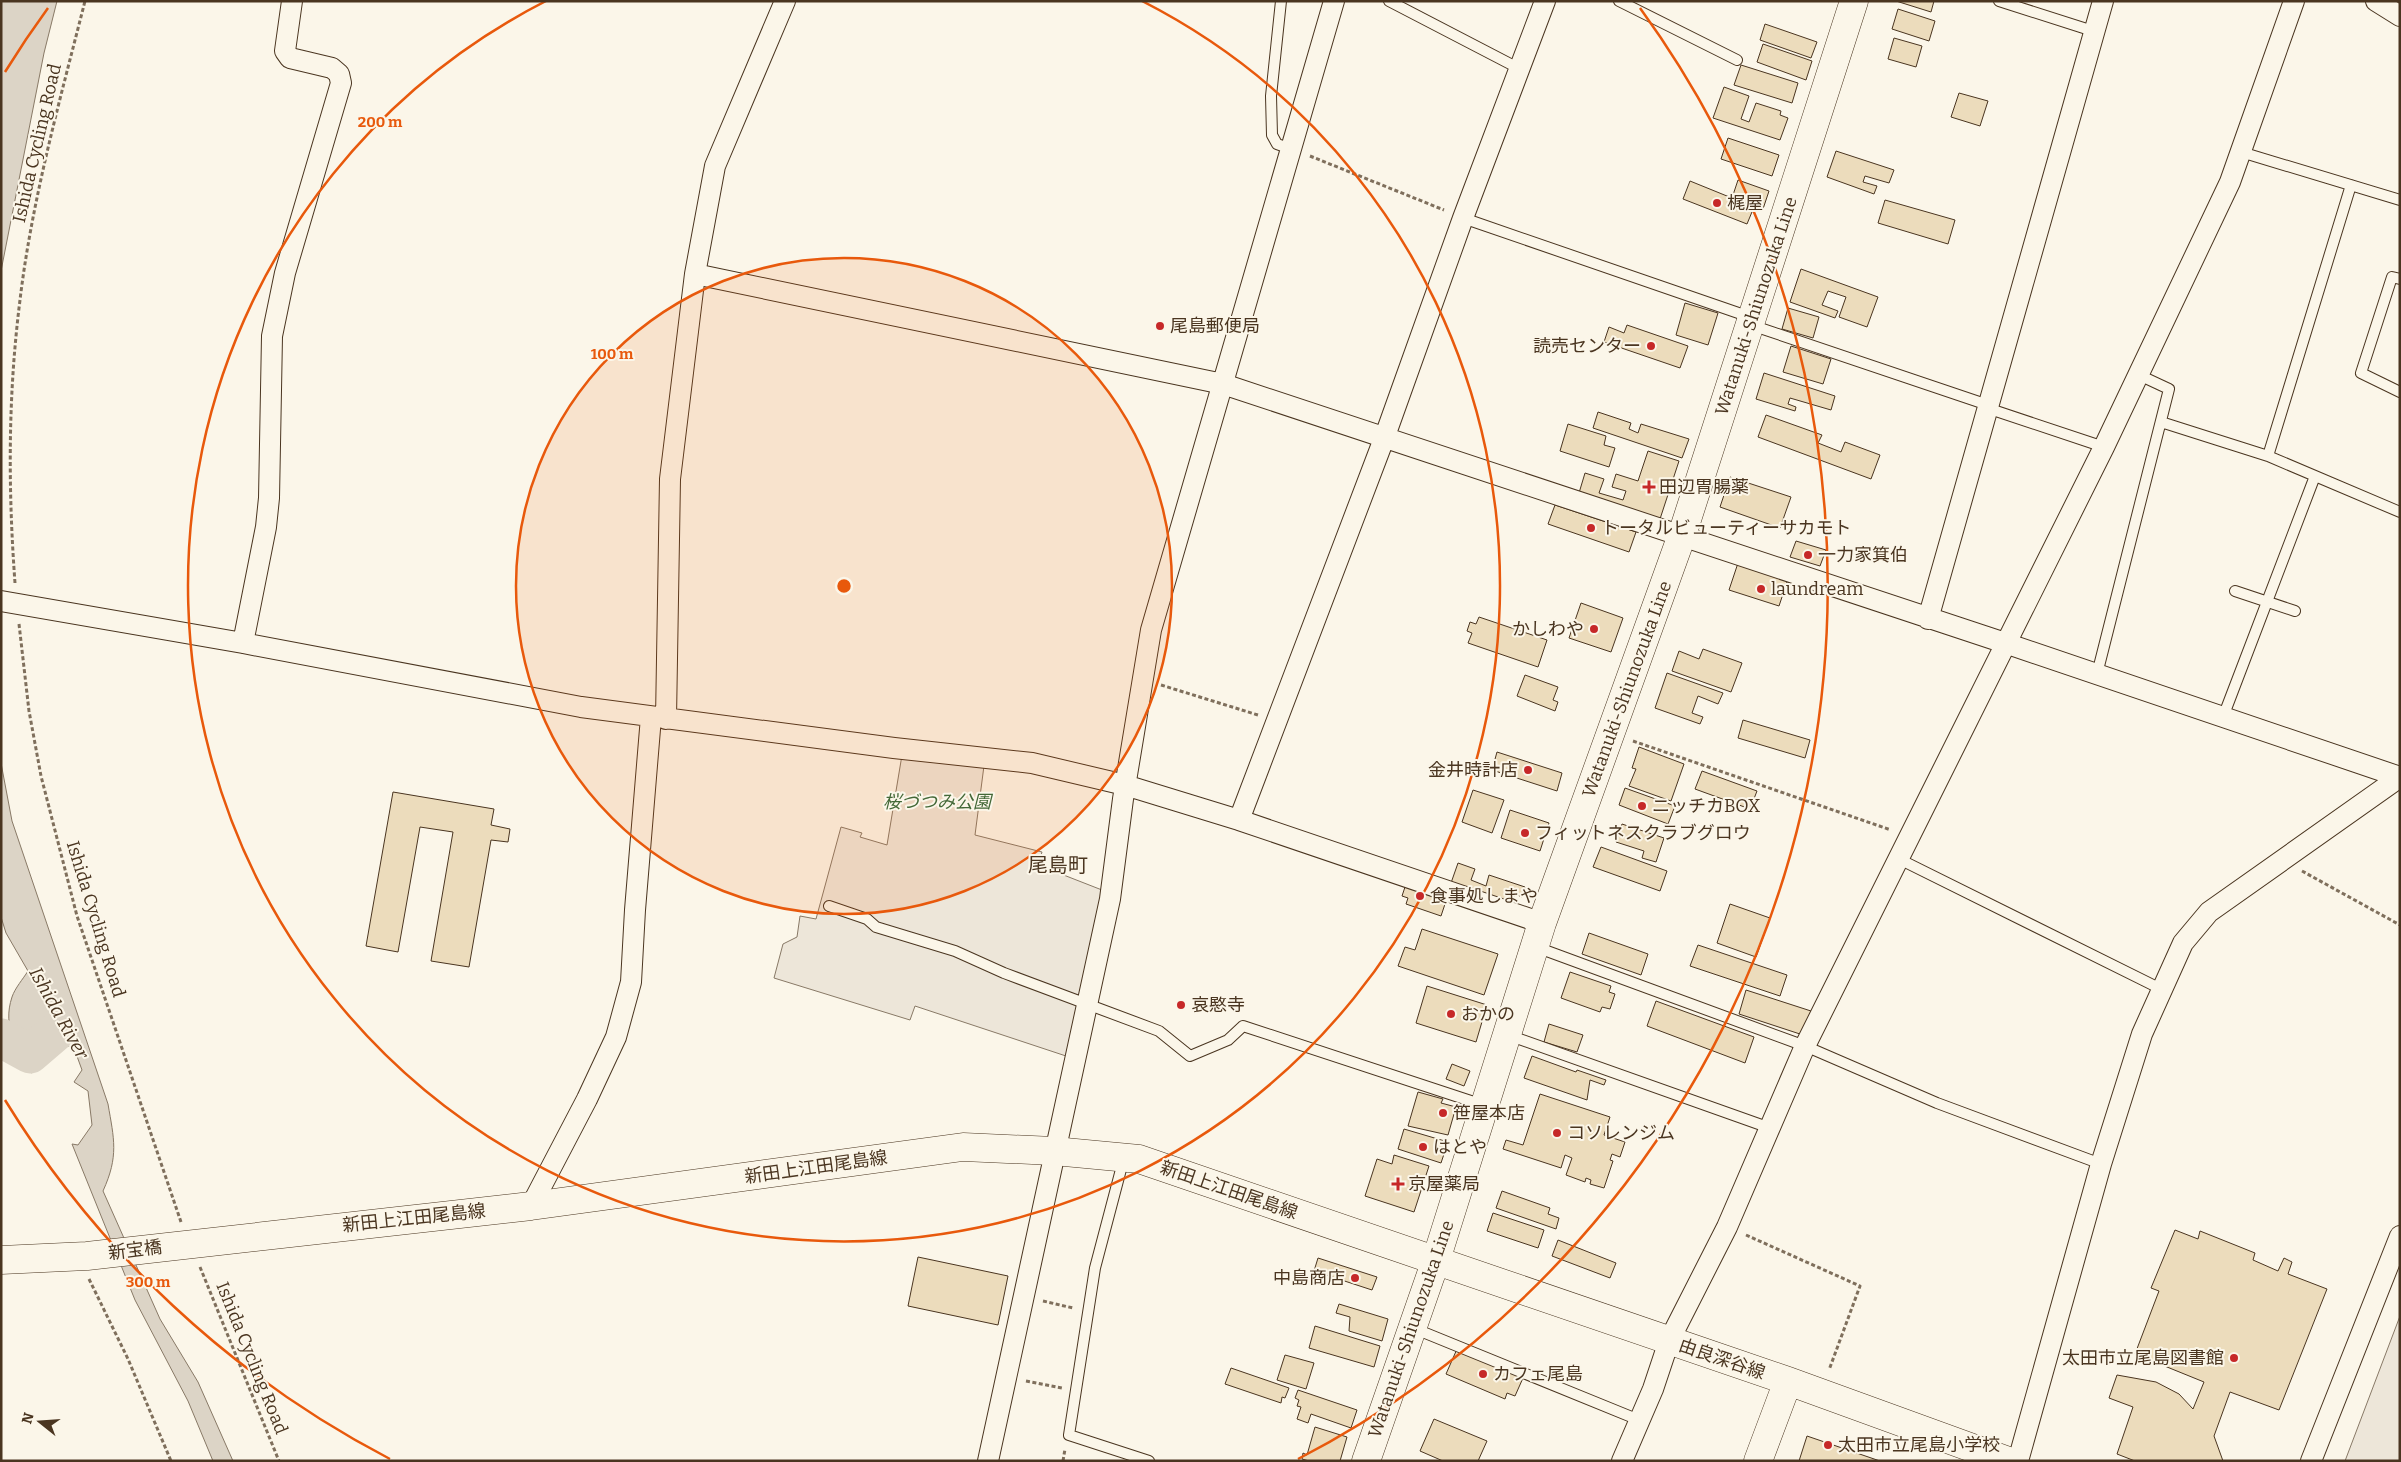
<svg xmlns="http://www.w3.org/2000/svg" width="2401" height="1462" viewBox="0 0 2401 1462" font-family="Bitter,'Noto Sans JP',serif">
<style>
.green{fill:#ede6d9;stroke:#887966}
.water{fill:#dcd4c6;stroke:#887966}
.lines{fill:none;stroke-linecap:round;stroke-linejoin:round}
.river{stroke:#dcd4c6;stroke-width:39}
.building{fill:#ecdcbc;stroke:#4a3520}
.lane-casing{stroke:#4a3520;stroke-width:12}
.street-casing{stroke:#4a3520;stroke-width:22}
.secondary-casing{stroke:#4a3520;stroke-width:29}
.path{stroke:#7f6f5c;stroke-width:3;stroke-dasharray:4 2.5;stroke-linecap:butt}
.lane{stroke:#fbf6e9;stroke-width:10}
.street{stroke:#fbf6e9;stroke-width:20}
.secondary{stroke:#fbf6e9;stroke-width:28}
.ring{fill:none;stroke:#e8590c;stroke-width:2.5}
.poi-dot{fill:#c62828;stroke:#fbf6e9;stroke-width:2}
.labels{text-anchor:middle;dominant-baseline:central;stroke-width:4;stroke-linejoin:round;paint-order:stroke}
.street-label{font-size:18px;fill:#4a3520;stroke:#fbf6e9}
.poi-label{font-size:18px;fill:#4a3520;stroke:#fbf6e9;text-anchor:start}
.park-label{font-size:18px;font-style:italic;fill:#436837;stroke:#fbf6e9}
.water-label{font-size:19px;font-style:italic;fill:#4a3520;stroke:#fbf6e9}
.quarter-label{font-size:20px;fill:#4a3520;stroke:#fbf6e9}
.centre{fill:#e8590c;stroke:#fbf6e9;stroke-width:2.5}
.ring-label{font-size:15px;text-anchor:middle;font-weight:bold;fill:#e8590c;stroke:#fbf6e9;stroke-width:4;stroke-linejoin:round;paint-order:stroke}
</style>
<rect width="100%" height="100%" fill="#fbf6e9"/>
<!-- green -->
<path class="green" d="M903 749 985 758 975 835 1042 852 1038 865 1102 890 1066 1056 915 1006 910 1020 774 978 783 944 797 937 800 916 816 919 841 827 862 833 860 837 887 845Z
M2400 1316V1461H2345Z"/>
<!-- water -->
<path class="water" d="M1 1H57L44 53 1 271Z
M1 763 12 821 108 1104C114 1139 119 1156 103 1191L160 1319 198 1382 233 1461H213L188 1401 135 1300 72 1144 78 1145 92 1125 88 1091 74 1082 82 1070 74 1048 58 1042 55 1057 31 1073C17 1049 2 1027 12 997 15 988 23 979 28 971L6 933 1 917Z"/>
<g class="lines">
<!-- river -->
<path class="river" d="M1 1038 30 1054 58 1030"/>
</g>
<!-- building -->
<path class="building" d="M1896 1H1934L1931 12Z
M1898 9 1935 21 1929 41 1892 29Z
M1765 24 1817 42 1811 58 1760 40Z
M1894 38 1922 46 1916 67 1888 59Z
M1763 44 1812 61 1806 80 1757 62Z
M1741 65 1798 83 1792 103 1734 85Z
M1724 87 1749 96 1741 119 1749 122 1756 103 1781 111 1780 115 1788 118 1780 140 1713 118Z
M1959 93 1988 101 1980 126 1951 117Z
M1728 138 1779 155 1772 176 1721 159Z
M1836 151 1894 170 1889 183 1865 176 1863 182 1877 186 1874 194 1827 177Z
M1738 180 1769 191 1763 209 1732 198Z
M1690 181 1754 207 1747 224 1683 199Z
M1885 200 1955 220 1948 244 1878 223Z
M1801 269 1878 297 1867 327 1839 317 1846 297 1828 291 1822 305 1838 311 1835 318 1790 302Z
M1685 303 1718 313 1708 345 1676 335Z
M1788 308 1819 317 1813 338 1782 329Z
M1627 325 1688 346 1680 368 1604 342 1609 327 1624 333Z
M1791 346 1831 359 1823 384 1783 372Z
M1764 373 1835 396 1831 410 1790 398 1788 404 1796 407 1795 411 1756 399Z
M1598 412 1631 423 1629 429 1638 433 1641 424 1689 439 1682 458 1593 428Z
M1766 415 1822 435 1818 443 1841 452 1845 442 1880 455 1871 479 1758 437Z
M1568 424 1606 436 1604 445 1615 448 1609 467 1560 451Z
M1648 451 1679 461 1660 519 1579 493 1585 473 1604 479 1599 493 1623 500 1626 491 1612 487 1616 474 1638 481Z
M1730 477 1791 497 1780 528 1720 507Z
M1555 505 1636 532 1629 552 1548 524Z
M1796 541 1826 550 1820 566 1790 557Z
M1738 563 1788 579 1779 606 1729 590Z
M1581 603 1623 618 1611 652 1569 638Z
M1479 617 1547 640 1538 667 1468 643 1472 633 1467 631 1470 622 1476 624Z
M1703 649 1742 663 1731 692 1672 671 1679 651 1699 659Z
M1667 673 1723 693 1718 704 1698 696 1692 713 1703 717 1700 724 1655 708Z
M1525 675 1558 687 1553 700 1558 702 1555 711 1517 696Z
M1743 720 1810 740 1805 758 1738 738Z
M1639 747 1684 764 1671 801 1629 786 1636 769 1632 768Z
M1497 752 1562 773 1557 791 1492 770Z
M1702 771 1757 791 1750 809 1695 789Z
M1625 788 1675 806 1668 824 1619 805Z
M1473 790 1504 800 1492 833 1462 822Z
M393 792 494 809 491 825 510 829 508 842 491 840 469 967 431 961 453 832 420 827 398 952 366 946Z
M1510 810 1549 823 1540 851 1501 838Z
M1622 824 1664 838 1656 862 1642 858 1644 851 1616 842Z
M1601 847 1667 871 1660 891 1593 867Z
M1458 863 1475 869 1471 880 1486 886 1489 875 1525 887 1522 897 1515 894 1512 903 1451 883Z
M1407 881 1448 895 1441 916 1406 904 1408 898 1402 896Z
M1730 904 1770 918 1756 957 1717 943Z
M1422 929 1498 954 1484 995 1398 966 1405 947 1415 950Z
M1589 933 1648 954 1641 975 1582 954Z
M1698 945 1787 975 1780 996 1690 966Z
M1570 972 1611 986 1609 992 1615 994 1610 1009 1602 1007 1600 1012 1561 998Z
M1427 986 1487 1005 1476 1042 1416 1023Z
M1746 990 1811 1011 1803 1035 1739 1014Z
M1656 1001 1754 1037 1745 1063 1647 1026Z
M1549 1024 1583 1035 1577 1052 1544 1042Z
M1532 1056 1576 1072 1577 1070 1606 1080 1604 1085 1590 1080 1587 1100 1524 1078Z
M1452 1064 1470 1071 1464 1086 1446 1079Z
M1418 1092 1443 1099 1441 1103 1456 1107 1448 1135 1408 1126Z
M1540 1094 1610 1117 1604 1135 1625 1142 1620 1157 1612 1154 1610 1160 1613 1161 1604 1188 1590 1184 1591 1180 1586 1178 1585 1182 1566 1175 1572 1158 1565 1155 1561 1168 1503 1149 1506 1140 1523 1145Z
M1404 1129 1448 1142 1441 1163 1398 1149Z
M1394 1155 1429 1166 1414 1212 1365 1196 1377 1159 1392 1164Z
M1502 1191 1550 1208 1548 1214 1559 1218 1556 1229 1496 1208Z
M1493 1213 1544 1230 1538 1248 1487 1231Z
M2175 1230 2198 1239 2200 1231 2255 1253 2253 1260 2278 1271 2284 1258 2292 1262 2288 1274 2327 1289 2279 1410 2230 1392 2214 1436 2223 1461H2135L2117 1454 2133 1407 2109 1398 2117 1375 2156 1382 2179 1394 2193 1409 2204 1382 2135 1354 2159 1291 2151 1288Z
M1558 1240 1616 1263 1610 1278 1552 1256Z
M918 1257 1008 1276 998 1325 908 1306Z
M1318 1258 1377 1277 1372 1290 1314 1271Z
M1339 1304 1388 1319 1382 1341 1349 1331 1350 1317 1336 1313Z
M1315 1326 1380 1346 1374 1367 1309 1348Z
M1457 1349 1523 1378 1515 1396 1507 1393 1505 1399 1446 1374Z
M1285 1355 1314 1363 1306 1389 1277 1380Z
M1231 1368 1289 1388 1285 1398 1282 1397 1281 1403 1225 1384Z
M1298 1390 1357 1410 1351 1428 1311 1414 1308 1423 1297 1419 1301 1407 1297 1406 1299 1400 1295 1398Z
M1434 1419 1487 1441 1478 1461H1443L1420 1451Z
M1315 1427 1347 1437 1340 1461H1309L1302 1459 1303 1453 1307 1455Z
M1807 1436 1880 1461H1799Z"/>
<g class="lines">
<!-- lane casing -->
<g class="lane-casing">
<path id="lane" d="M1281 1 1271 96 1272 135 1277 144 1291 149
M1389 1 1520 69
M1619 1 1737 60
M1999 1 2093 31
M2241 152 2400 200
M1463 218 1750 317
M2400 279 2392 277 2361 373 2400 392
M1751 325 1988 405
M1987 408 2104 447
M2161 422 2268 456 2400 512
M2268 456 2351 185
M2235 591 2295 611
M2097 674 2169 389 2139 375
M2223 717 2315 476
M1899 859 2161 989
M829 906 867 919 876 927 955 951 1004 973 1159 1031 1190 1056 1228 1040 1243 1026 1483 1105
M1536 947 1805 1046 1937 1103 2101 1164
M1508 1035 1770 1128
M1124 1158 1095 1268 1069 1435 1149 1461
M1413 1328 1639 1420"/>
</g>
<!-- street casing -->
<g class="street-casing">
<path id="street" d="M2376 1 2400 16
M695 274 1223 384 2008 644 2400 777
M1 601 243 643 581 707 894 748 1032 763 1125 785 1239 820 1542 923
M1928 619 2103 1
M243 643 266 527 269 498 272 336 285 273 341 83 339 74 332 68 290 58 285 51 292 1
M666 719 670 479 695 274 715 166 785 1
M1239 820 1385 436 1463 218 1545 1
M531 1206 587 1099 616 1037 631 982 635 910 651 717
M988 1461 1110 899 1123 799 1151 630 1334 1
M1622 1461 1653 1389 1669 1341 1727 1227 1805 1046 2104 447 2230 182 2294 1
M2018 1461 2101 1164 2142 1034 2183 943 2209 912 2400 777
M2311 1461 2400 1236"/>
</g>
<!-- secondary casing -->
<g class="secondary-casing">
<path id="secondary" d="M1 1260 87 1256 531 1206 963 1147 1054 1151 1139 1159 1788 1381 2008 1461
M1366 1461 1436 1260 1542 923 1682 535 1854 1
M1758 1461 1788 1381"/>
</g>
<!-- path -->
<path class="path" d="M1310 156 1444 210
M15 583C8 488 8 395 20 300 32 199 60 100 85 1
M19 624 29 711 41 776 77 916 181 1222
M1161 685 1258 715
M1633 741 1891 830
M2302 871 2400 925
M1746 1235 1860 1286 1829 1370
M200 1267 279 1461
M89 1279 128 1359 171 1461
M1043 1301 1073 1308
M1026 1381 1062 1388
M1063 1461 1065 1449"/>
<!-- lane -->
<use href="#lane" class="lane"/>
<!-- street -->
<use href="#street" class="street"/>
<!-- secondary -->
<use href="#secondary" class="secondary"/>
</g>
<!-- distance rings -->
<circle cx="844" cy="586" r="328" fill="#e8590c" fill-opacity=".12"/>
<g class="ring">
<circle cx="844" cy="586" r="328"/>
<path d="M1142 1A656 656 0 1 1 546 1"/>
<path d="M390 1459A984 984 0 0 1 5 1100M5 72A984 984 0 0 1 48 8M1640 8A984 984 0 0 1 1298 1459"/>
</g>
<!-- markers -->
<g class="poi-dot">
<circle cx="1717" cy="203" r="5"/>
<circle cx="1160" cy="326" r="5"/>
<circle cx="1651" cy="346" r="5"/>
<path d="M1646.5 479.5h5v5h5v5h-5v5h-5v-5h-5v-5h5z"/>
<circle cx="1591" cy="528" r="5"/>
<circle cx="1808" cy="555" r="5"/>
<circle cx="1761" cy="589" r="5"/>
<circle cx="1594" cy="629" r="5"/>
<circle cx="1528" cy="770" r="5"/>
<circle cx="1642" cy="806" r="5"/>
<circle cx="1525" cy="833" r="5"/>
<circle cx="1420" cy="896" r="5"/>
<circle cx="1181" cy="1005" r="5"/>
<circle cx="1451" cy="1014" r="5"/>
<circle cx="1443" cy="1113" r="5"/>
<circle cx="1557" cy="1133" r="5"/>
<circle cx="1423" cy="1147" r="5"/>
<path d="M1395.5 1176.5h5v5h5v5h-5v5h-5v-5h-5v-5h5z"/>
<circle cx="1355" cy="1278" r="5"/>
<circle cx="2234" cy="1358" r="5"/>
<circle cx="1483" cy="1374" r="5"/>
<circle cx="1828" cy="1445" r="5"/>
</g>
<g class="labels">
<!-- street labels -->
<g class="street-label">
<text transform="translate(37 143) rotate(-77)">Ishida Cycling Road</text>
<text transform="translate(1756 306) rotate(-72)">Watanuki-Shiunozuka Line</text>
<text transform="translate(1627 689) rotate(-70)">Watanuki-Shiunozuka Line</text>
<text transform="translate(96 919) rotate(73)">Ishida Cycling Road</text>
<text transform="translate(816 1167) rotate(-8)">新田上江田尾島線</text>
<text transform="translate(1229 1190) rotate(19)">新田上江田尾島線</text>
<text transform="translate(414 1218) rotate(-6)">新田上江田尾島線</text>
<text transform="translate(135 1250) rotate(-7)">新宝橋</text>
<text transform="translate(1411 1329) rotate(-71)">Watanuki-Shiunozuka Line</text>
<text transform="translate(252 1358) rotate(68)">Ishida Cycling Road</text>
<text transform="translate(1722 1359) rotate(19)">由良深谷線</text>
</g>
<!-- poi labels -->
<g class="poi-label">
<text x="1727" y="203">梶屋</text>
<text x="1170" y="326">尾島郵便局</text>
<text x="1641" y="346" text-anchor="end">読売センター</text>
<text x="1659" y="487">田辺胃腸薬</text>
<text x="1601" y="528">トータルビューティーサカモト</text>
<text x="1818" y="555">一力家箕伯</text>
<text x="1771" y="589">laundream</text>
<text x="1584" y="629" text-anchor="end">かしわや</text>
<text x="1518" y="770" text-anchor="end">金井時計店</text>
<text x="1652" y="806">ニッチカBOX</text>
<text x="1535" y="833">フィットネスクラブグロウ</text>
<text x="1430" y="896">食事処しまや</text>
<text x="1191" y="1005">哀愍寺</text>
<text x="1461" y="1014">おかの</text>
<text x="1453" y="1113">笹屋本店</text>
<text x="1567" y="1133">コソレンジム</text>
<text x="1433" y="1147">はとや</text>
<text x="1408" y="1184">京屋薬局</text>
<text x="1345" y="1278" text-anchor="end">中島商店</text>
<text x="2224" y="1358" text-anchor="end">太田市立尾島図書館</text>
<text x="1493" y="1374">カフェ尾島</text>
<text x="1838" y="1445">太田市立尾島小学校</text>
</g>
<!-- park labels -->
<g class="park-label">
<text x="937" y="802">桜づつみ公園</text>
</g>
<!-- water labels -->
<g class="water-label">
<text transform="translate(59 1013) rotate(61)">Ishida River</text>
</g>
<!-- quarter labels -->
<g class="quarter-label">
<text x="1058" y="865">尾島町</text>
</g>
</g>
<circle cx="844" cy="586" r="8" class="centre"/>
<g class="ring-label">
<text x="380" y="127">200 m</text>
<text x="612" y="359">100 m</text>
<text x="148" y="1287">300 m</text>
</g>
<!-- border -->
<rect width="2401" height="1462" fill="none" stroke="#4a3520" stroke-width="5"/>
<!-- north arrow -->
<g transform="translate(40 1422) rotate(287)" stroke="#fbf6e9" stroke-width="4" paint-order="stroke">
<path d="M0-4L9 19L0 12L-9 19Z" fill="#4a3520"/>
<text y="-8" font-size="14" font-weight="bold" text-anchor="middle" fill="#4a3520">N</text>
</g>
</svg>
